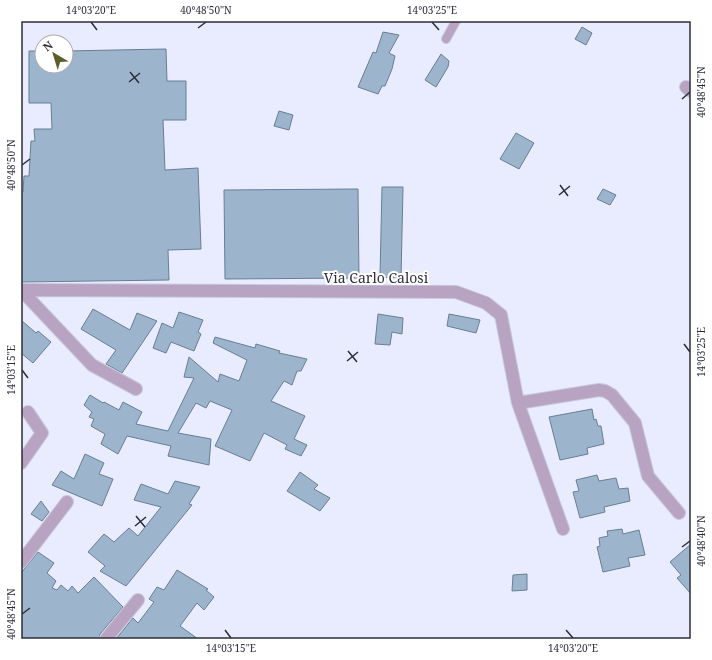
<svg xmlns="http://www.w3.org/2000/svg" width="712" height="660" viewBox="0 0 712 660" font-family="'Noto Serif',serif">
<style>
.building{fill:#9db5cc;stroke:#677e93}
.lines{fill:none;stroke-linecap:round;stroke-linejoin:round}
.lane-casing{stroke:#c7c9db;stroke-width:10}
.street-casing{stroke:#c7c9db;stroke-width:14}
.lane{stroke:#b8a3c3;stroke-width:8}
.street{stroke:#b8a3c3;stroke-width:12}
.ticks{fill:none;stroke:#2d2e3a;stroke-width:1.5}
.labels{text-anchor:middle;dominant-baseline:central;stroke-width:4;stroke-linejoin:round;paint-order:stroke}
.street-label{font-size:14px;fill:#2d2e3a;stroke:#fff}
.neatline{fill:none;stroke:#2d2e3a;stroke-width:1.5}
.ticks-label{font-size:10px;text-anchor:middle;fill:#2d2e3a}
</style>
<rect width="100%" height="100%" fill="#e9ebfe"/>
<!-- building -->
<path class="building" d="M582 27 592 33 586 45 575 39Z
M383 32 399 35 389 53 395 56 392 69 385 86H382L378 94 358 87 373 52 376 53Z
M166 49 167 81H186V120H163L165 170 198 168 201 249 168 250 169 280 21 282V192H23L24 176H29L31 141H35L34 129H52L51 103H29V51H42V66H66V51Z
M441 54 449 61 448 67 436 87 425 80Z
M279 111 293 115 289 130 274 126Z
M516 133 534 143 519 169 500 159Z
M382 187H403L401 278 380 277Z
M358 189 359 278 225 279 224 190Z
M603 189 616 195 610 205 597 199Z
M93 309 130 330 137 313 157 321 122 373 106 364 116 350 81 329Z
M179 312 203 320 198 332 201 334 194 351 171 342 166 353 153 348 162 323 173 328Z
M378 314 403 318 402 334 392 332 390 345 375 344Z
M449 314 480 320 476 333 447 326Z
M21 320 36 333 38 331 51 342 33 363 21 353Z
M215 337 255 348 256 344 280 351 279 353 307 359 301 371H297L292 385 284 381 271 401 305 416 294 439 307 445 301 456 285 449 287 445 264 433 250 461 215 446 232 410 210 401 206 408 196 403 178 433 211 439 209 465 168 456 171 446 127 436 118 454 101 444 105 434 91 426 94 419 89 417 92 412 84 405 90 395 103 403 104 402 119 410 123 402 142 412 136 424 168 431 194 378 184 377 189 357 218 382 220 374 239 381 247 360 213 343Z
M592 409 594 420 596 419 598 426H601L604 444 587 448 588 454 560 460 549 417Z
M85 454 104 463 99 474 113 479 102 506 52 485 61 471 74 479Z
M300 472 318 485 314 489 330 498 320 511 287 491Z
M597 475 599 481 616 478 619 489 628 488 630 501 604 507 605 512 580 518 573 492 579 491 576 480Z
M175 481 200 487 189 504 192 505 126 586 100 571 105 566 88 552 104 534 114 542 129 528 138 536 161 507 134 500 141 484 168 494Z
M41 501 49 512 42 521 31 514Z
M622 529 623 534 639 530 645 555 628 558 630 566 603 572 597 547 600 546 599 538 608 536 607 531Z
M691 544V594L677 578 681 575 670 562Z
M38 552 54 563 47 573 56 581 52 588 57 590 61 585 68 591 72 586 78 593 94 577 123 607 100 634 99 639H21V573Z
M177 570 208 589 206 590 214 597 204 610 197 603 180 626 198 639H116L133 618 138 623 154 602 149 599 157 587 164 590Z
M527 574V590L512 591 513 575Z"/>
<g class="lines">
<!-- lane casing -->
<g class="lane-casing">
<path id="lane" d="M446 39 456 21"/>
</g>
<!-- street casing -->
<g class="street-casing">
<path id="street" d="M686 87 691 91
M21 290 456 292 486 303 501 315 518 403 563 529
M22 291 92 365 136 389
M518 403 599 390 605 391 612 395 635 423 648 476 679 513
M21 463 42 433 28 412
M21 562 67 502
M106 639 138 600"/>
</g>
<!-- lane -->
<use href="#lane" class="lane"/>
<!-- street -->
<use href="#street" class="street"/>
</g>
<!-- ticks -->
<path class="ticks" d="M91 22 97 30M432 22 439 30M198 28 206 22M130 72 139 83M129 82 140 73M682 99 690 92M22 165 30 159M560 185 568 196M559 195 570 186M684 344 690 352M348 351 357 362M347 361 358 352M22 370 28 378M136 516 145 527M135 526 146 517M682 547 690 541M22 614 30 608M225 630 231 638M566 630 573 638"/>
<g class="labels">
<!-- street labels -->
<g class="street-label">
<text x="376" y="277">Via Carlo Calosi</text>
</g>
</g>
<!-- border -->
<rect width="712" height="660" fill="none" stroke="#ffffff" stroke-width="44"/>
<!-- north arrow -->
<g transform="translate(54 54) rotate(322)"><circle r="19" fill="#ffffff" stroke="#ababb0"/>
<path d="M0-3L7 15L0 10L-7 15Z" fill="#5e5e2b"/>
<text y="-6" font-size="11" font-weight="bold" text-anchor="middle" fill="#2d2e3a">N</text>
</g>
<rect x="22" y="22" width="668" height="616" class="neatline"/>
<g class="ticks-label">
<text x="91" y="14">14°03'20"E</text>
<text x="206" y="14">40°48'50"N</text>
<text x="432" y="14">14°03'25"E</text>
<text transform="translate(701 92) rotate(-90)" y="4">40°48'45"N</text>
<text transform="translate(11 165) rotate(-90)" y="4">40°48'50"N</text>
<text transform="translate(701 352) rotate(-90)" y="4">14°03'25"E</text>
<text transform="translate(11 370) rotate(-90)" y="4">14°03'15"E</text>
<text transform="translate(701 541) rotate(-90)" y="4">40°48'40"N</text>
<text transform="translate(11 614) rotate(-90)" y="4">40°48'45"N</text>
<text x="231" y="652">14°03'15"E</text>
<text x="573" y="652">14°03'20"E</text>
</g>
</svg>
